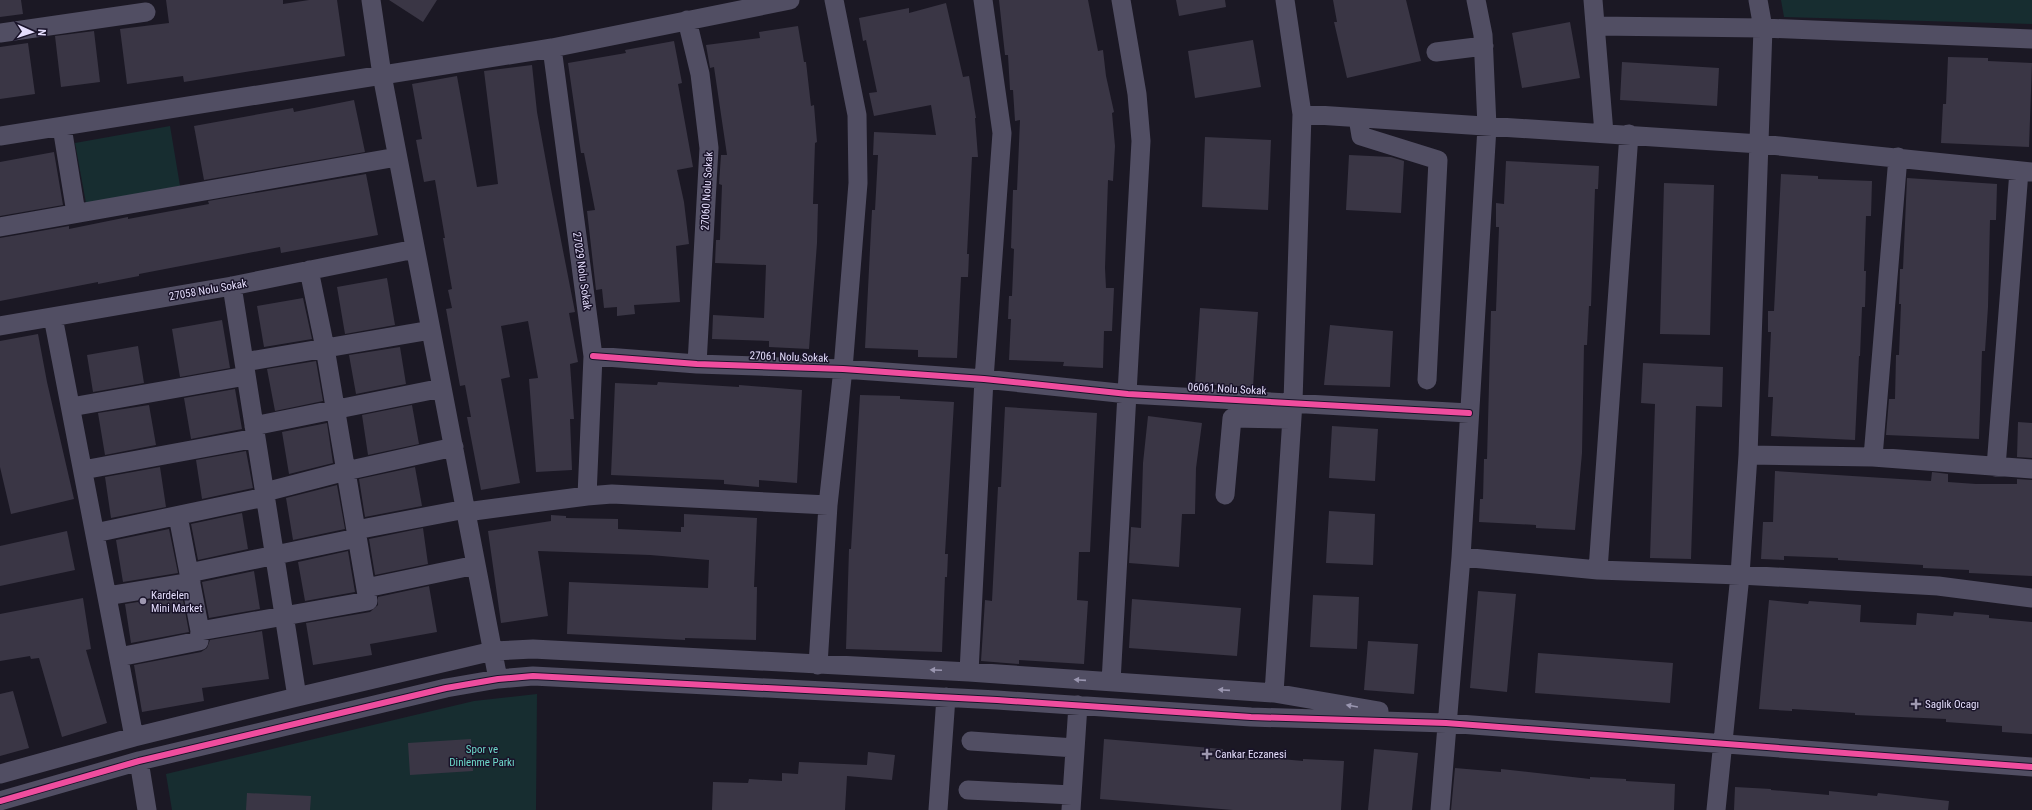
<svg xmlns="http://www.w3.org/2000/svg" width="2032" height="810" viewBox="0 0 2032 810" font-family="'Roboto Condensed',sans-serif">
<style>
.green{fill:#172d30}
.building{fill:#3a3645}
.lines{fill:none;stroke-linecap:round;stroke-linejoin:round}
.minor{stroke:#514e63;stroke-width:19}
.cycleway-casing{stroke:#191329;stroke-width:8}
.cycleway{stroke:#ef4d9e;stroke-width:6}
.oneway{fill:#9a96b0}
.poi-dot{fill:#9e98b0;stroke:#191329;stroke-width:1.5}
.labels{text-anchor:middle;dominant-baseline:central;stroke-width:3;stroke-linejoin:round;paint-order:stroke}
.street-label{font-size:11px;fill:#e4ddfc;stroke:#191329}
.poi-label{font-size:11px;fill:#e4ddfc;stroke:#191329;text-anchor:start}
.park-label{font-size:11px;fill:#6dd8c9;stroke:#191329}
</style>
<rect width="100%" height="100%" fill="#1b1824"/>
<!-- green -->
<path class="green" d="M1781 0H2032V24L1784 17Z
M170 126 180 186 86 203 75 143Z
M537 694 536 810H172L166 774 474 701Z"/>
<!-- building -->
<path class="building" d="M0 0H21L23 14 0 17Z
M166 0H283V4L309 0H337L345 56 184 82 183 76 127 84 120 29 169 23Z
M389 0H437L423 22Z
M999 0H1088L1098 51 1103 50 1106 76 1114 112 1112 113 1115 146 1113 181 1108 180 1105 268 1106 288H1114L1112 331H1104L1103 368 1063 366 1064 362 1009 360 1011 319H1008L1009 296H1012L1014 249 1011 248 1013 190H1017L1020 120 1015 121 1013 90H1010L1008 55H1005Z
M1176 0H1225L1226 7 1179 16Z
M1333 0H1406L1421 61 1347 78 1334 22H1337Z
M946 3 963 77 969 76 976 118H975L978 157H972L967 254H969L968 277H961L957 358 918 357V350L865 348 872 210H875L878 155H873L874 132 936 135 931 105 874 116 869 93 877 92 866 40 863 41 859 18 909 8V13Z
M1570 22 1580 78 1522 88 1512 33Z
M798 26 804 62H806L811 106 814 105 817 142 815 143 813 204H818L817 243 809 349 769 347V341L712 339 713 315 764 318 766 265 715 263 716 240H720L722 185 719 184 721 155H727L714 67 710 68 706 45 760 38 759 32Z
M94 31 100 82 61 87 55 36Z
M1253 40 1261 87 1195 98 1188 51Z
M674 41 682 83 678 84 693 167 677 170 684 202 689 244 676 246 680 302 634 305 635 314 617 316V307L604 308 602 289 596 290 587 211 595 210 584 153H581L568 63 626 53 625 50Z
M28 43 35 94 0 99V47Z
M1948 57 1988 58V61L2032 63 2029 147 1941 143 1943 104H1946Z
M1622 62 1719 68 1717 106 1620 100Z
M532 65 537 112 551 189 575 312 569 313 578 362 570 364 574 419H570L572 470 536 472 529 379 538 378 528 321 501 326 510 377 501 379 520 483 481 490 467 417H471L465 385 460 386 446 309 452 308 448 290 452 289 443 238H445L435 180 424 182 416 140 422 139 412 84 457 76 477 187 498 184 484 71Z
M354 100 365 152 204 180 194 126 293 108 294 112Z
M1205 137 1271 140 1268 210 1202 207Z
M54 152 63 205 0 216V162Z
M1349 155 1391 157 1404 161 1401 213 1346 210Z
M1506 161 1599 166 1598 189H1595L1591 306H1589L1587 345H1584L1582 453 1575 530 1536 528V525L1479 522 1480 499H1483L1484 459H1487L1491 311H1496L1499 227H1496V203L1504 204Z
M366 174 378 235 281 253 280 247 139 274V276L98 284V282L0 301V238L69 226V229L128 217V219L209 204 208 201Z
M1781 174 1818 176V179L1872 181 1871 216H1866L1864 271H1866L1865 307H1862L1860 356H1859L1855 440 1771 436 1773 397H1768L1771 332H1768V311H1774Z
M1907 178 1997 184 1996 220H1990L1988 307 1985 351H1982L1979 439 1886 435 1889 399H1895L1896 355H1899L1901 304H1899L1900 269H1903Z
M1664 183 1714 185 1710 335 1660 334Z
M387 278 395 325 345 334 337 287Z
M303 298 312 339 264 347 257 306Z
M1200 308 1258 312 1253 387 1195 384Z
M222 320 230 368 180 377 172 329Z
M1330 325 1393 331 1390 387 1324 385Z
M38 334 47 382 74 499 11 514 0 467V341Z
M138 346 144 383 93 392 87 355Z
M400 347 406 384 356 394 349 355Z
M316 361 323 401 275 411 267 369Z
M1643 363 1723 367 1722 407 1696 406 1691 559 1650 558 1655 404 1641 403Z
M658 382 739 387V385L802 390 797 483 759 480V487L724 484V480L611 475 615 383 657 385Z
M235 389 242 429 191 439 184 398Z
M860 395 900 396V399L954 402 945 554H948L947 577H945L942 652 846 649 849 549H851Z
M149 405 156 445 105 455 98 413Z
M412 405 419 444 368 455 362 415Z
M1005 407 1097 413 1090 552H1079L1077 600 1088 601 1084 664 1019 660V664L981 661 985 600 992 601 998 487H1001Z
M1148 416 1202 423 1196 468 1195 514H1182L1179 567 1129 563 1131 527 1141 528 1143 463Z
M2018 422 2032 423V458L2017 457Z
M327 423 333 463 289 474 282 432Z
M1332 426 1378 429 1375 481 1329 478Z
M246 451 253 488 202 499 196 460Z
M160 467 166 507 111 518 105 477Z
M415 467 422 506 365 517 359 479Z
M1775 471 1931 481 1932 472 1948 474V482L1976 484H2017V479L2032 480V576L1969 573V570L1923 568V565L1838 560V558L1784 556V560L1761 559 1763 522H1773Z
M337 485 345 529 293 540 286 498Z
M1329 511 1375 514 1373 565 1326 563Z
M242 513 248 549 198 560 191 524Z
M684 514 757 518 754 587H757L756 640 685 638V640L567 634 569 582 708 588 709 560 650 555 538 551 548 616 501 623 488 531 551 521V515L566 516V518L618 519V529L681 532V527H684Z
M423 528 428 564 375 575 369 539Z
M169 529 178 573 123 582 116 540Z
M67 531 75 570 0 586V546Z
M348 551 355 592 305 601 298 562Z
M254 571 260 609 209 618 202 582Z
M429 586 437 632 370 644 372 655 313 665 306 623 370 612 378 605V597Z
M1478 591 1516 594 1507 692 1470 688Z
M182 595 189 632 131 643 125 604Z
M1313 595 1359 597 1357 649 1310 647Z
M83 598 91 649 86 650 107 723 62 737 39 658 31 659 30 656 0 661V614Z
M1132 599 1241 608 1237 656 1129 648Z
M1769 600 1808 604 1809 601 1861 605 1860 622 1916 625 1917 613 1953 616 1954 612 1989 615V618L2032 622V734L2002 732V726L1946 722V719L1855 715V713L1792 709V711L1759 709Z
M262 631 269 679 202 688 204 701 142 712 134 665 201 652 207 648 210 640Z
M1368 641 1418 644 1414 694 1364 690Z
M1538 653 1673 663 1670 703 1535 693Z
M13 691 29 748 0 756V694Z
M471 739 473 771 410 775 408 743Z
M1104 739 1223 749V754L1303 761V759L1344 761 1341 810H1233L1100 799Z
M1374 749 1418 753 1412 810H1368Z
M868 752 895 755 892 780 847 776 845 810H712L713 782 748 783 749 779 782 781V773L798 774 799 762 867 765Z
M1455 768 1501 772V769L1590 779V777L1626 779V781L1675 784 1674 810H1451Z
M1735 787 1771 789V790L1829 795V791L1877 796 1878 793 1949 801 1948 810H1734Z
M247 793 311 796 310 810H246Z"/>
<g class="lines">
<!-- minor -->
<path class="minor" d="M371 0 382 75 498 679
M1593 0 1604 133
M687 20 700 74 709 148 697 364
M1596 26 1763 28 2032 39
M0 33 146 12
M552 48 593 356 587 496
M1436 52 1484 46
M1302 114 1760 144 2032 172
M1358 118 1361 136 1438 160 1427 380
M62 127 76 213
M0 136 552 48 790 0
M0 227 397 157
M232 286 297 697
M53 317 134 737
M0 326 232 286 415 249
M593 356 697 364 843 369 984 379 1128 394 1469 413
M244 362 431 330
M71 407 246 376
M254 426 442 388
M1748 455 1873 457 2032 469
M1873 457 1898 157
M1996 467 2019 171
M83 470 256 438
M265 492 346 471 454 447
M1225 495 1232 418 1291 419
M466 512 587 496 612 494 828 505
M356 530 466 509
M95 533 265 497
M1461 557 1598 570 1740 575 1938 586 2032 598
M1598 570 1629 134
M189 573 357 538
M366 588 476 565
M107 596 191 582
M200 631 368 601 325 348 309 270
M119 657 199 641 200 631 178 516
M818 665 828 505 843 369 858 183 857 115 834 0
M969 672 984 379 1002 133 983 0
M1111 682 1141 141 1137 94 1121 0
M1274 693 1293 402 1302 114 1285 0
M971 741 1075 748
M139 761 147 810
M0 774 134 737 297 697 493 651 533 649 969 672 1274 693 1379 711
M968 790 1072 795
M0 801 139 761 446 688 498 679 533 676 997 700 1251 717 1446 723 2032 767
M938 810 946 697
M1071 810 1078 705
M1440 810 1461 557 1487 127 1483 35 1476 0
M1716 810 1740 575 1748 455 1763 28 1758 0"/>
<!-- cycleway casing -->
<g class="cycleway-casing">
<path id="cycleway" d="M593 356 697 364 843 369 984 379 1128 394 1469 413
M0 801 139 761 446 688 498 679 533 676 997 700 1251 717 1446 723 2032 767"/>
</g>
<!-- cycleway -->
<use href="#cycleway" class="cycleway"/>
</g>
<!-- one-way arrows -->
<defs><path id="oneway-solid" d="M-6-.8H1V-3.2L6.5 0L1 3.2V.8H-6Z"/></defs>
<g class="oneway">
<use href="#oneway-solid" transform="translate(936 670) rotate(-177)"/>
<use href="#oneway-solid" transform="translate(1080 680) rotate(-176)"/>
<use href="#oneway-solid" transform="translate(1224 690) rotate(-176)"/>
<use href="#oneway-solid" transform="translate(1352 706) rotate(-170)"/>
</g>
<!-- markers -->
<g class="poi-dot">
<circle cx="143" cy="601" r="4"/>
<path d="M1914 698h4v4h4v4h-4v4h-4v-4h-4v-4h4z"/>
<path d="M1205 748h4v4h4v4h-4v4h-4v-4h-4v-4h4z"/>
</g>
<g class="labels">
<!-- street labels -->
<g class="street-label">
<text transform="translate(707 191) rotate(-87)">27060 Nolu Sokak</text>
<text transform="translate(582 271) rotate(82)">27029 Nolu Sokak</text>
<text transform="translate(208 290) rotate(-10)">27058 Nolu Sokak</text>
<text transform="translate(789 357) rotate(2)">27061 Nolu Sokak</text>
<text transform="translate(1227 389) rotate(3)">06061 Nolu Sokak</text>
</g>
<!-- poi labels -->
<g class="poi-label">
<text x="151" y="595">Kardelen<tspan x="151" dy="13">Mini Market</tspan></text>
<text x="1925" y="704">Saglık Ocagı</text>
<text x="1215" y="754">Cankar Eczanesi</text>
</g>
<!-- park labels -->
<g class="park-label">
<text x="482" y="749">Spor ve<tspan x="482" dy="13">Dinlenme Parkı</tspan></text>
</g>
</g>
<!-- north arrow -->
<g transform="translate(32 32) rotate(93)" stroke="#191329" stroke-width="3" paint-order="stroke">
<path d="M0-3L7 15L0 10L-7 15Z" fill="#e4ddfc"/>
<text y="-6" font-size="11" font-weight="bold" text-anchor="middle" fill="#e4ddfc">N</text>
</g>
</svg>
